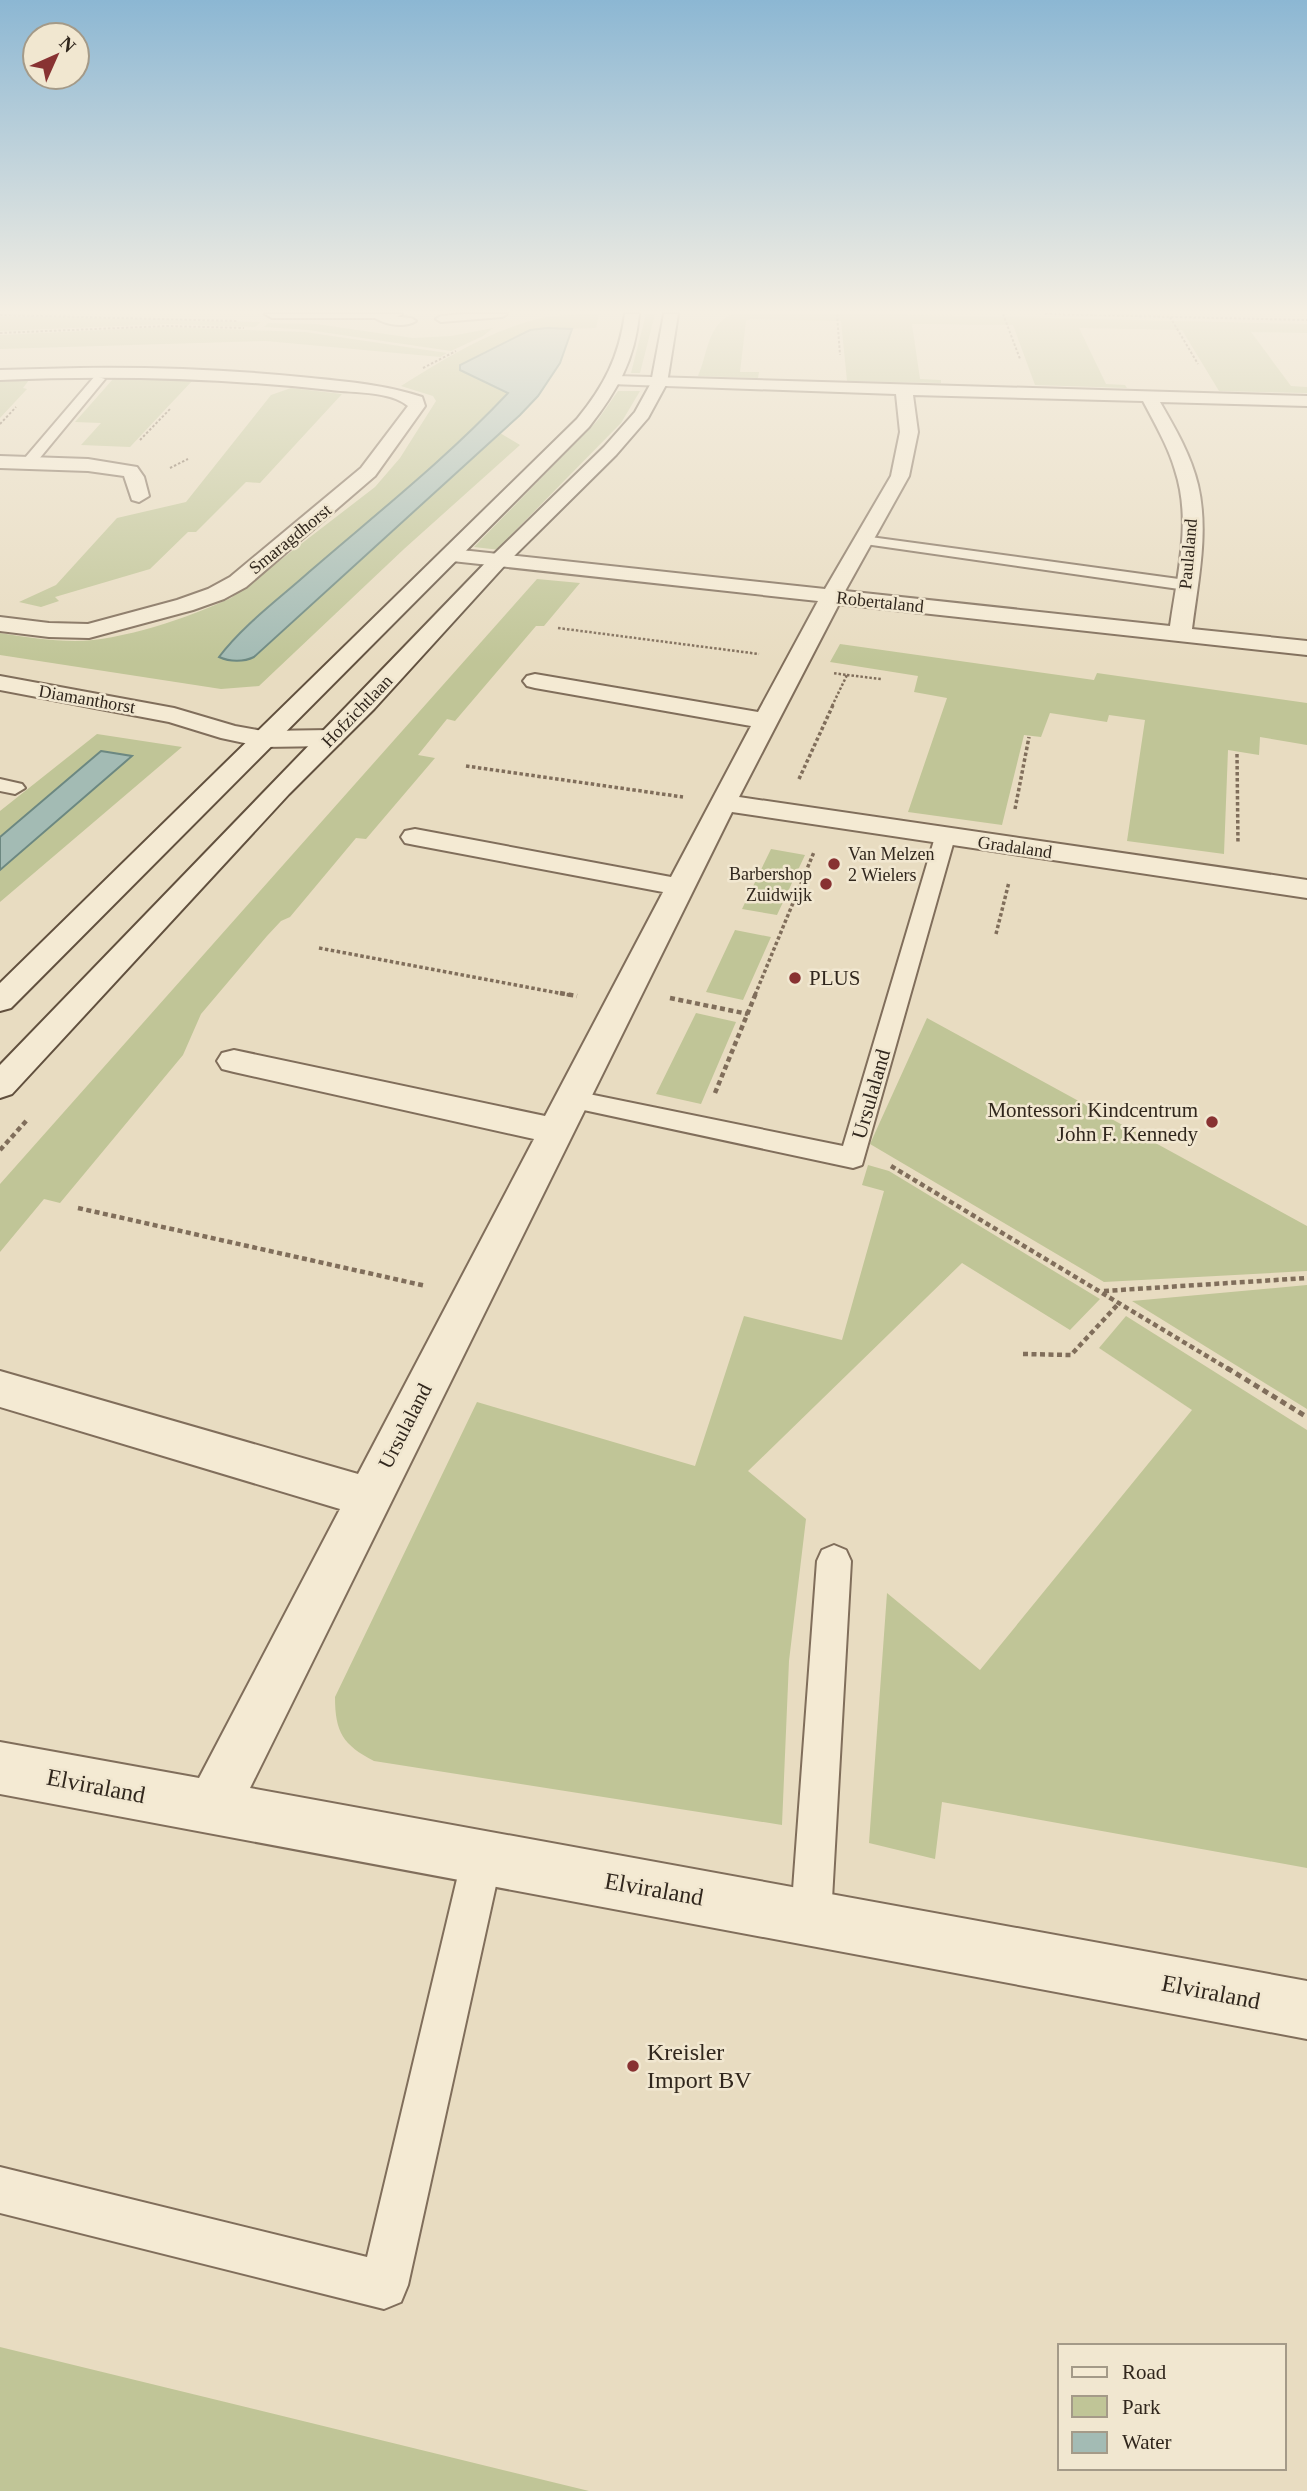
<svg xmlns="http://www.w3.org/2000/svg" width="1307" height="2491" viewBox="0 0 1307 2491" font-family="Georgia,serif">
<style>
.green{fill:#c0c597}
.water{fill:#a3bbb4;stroke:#6c8881;stroke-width:2}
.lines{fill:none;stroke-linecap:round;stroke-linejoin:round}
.service-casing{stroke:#806e5b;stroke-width:4}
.minor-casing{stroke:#806e5b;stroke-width:4}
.secondary-casing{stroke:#61503e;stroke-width:4}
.path-far4{stroke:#806e5b;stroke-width:2;stroke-dasharray:2.5 2;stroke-linecap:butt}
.path-far3{stroke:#806e5b;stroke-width:2.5;stroke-dasharray:2.5 2;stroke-linecap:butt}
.path-far2{stroke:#806e5b;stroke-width:3.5;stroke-dasharray:3.5 2.5;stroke-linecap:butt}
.path-far1{stroke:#806e5b;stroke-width:4.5;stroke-dasharray:5 3.5;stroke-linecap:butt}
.path{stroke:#806e5b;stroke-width:5;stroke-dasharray:6 4.5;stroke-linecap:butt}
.service{fill:#f4ead3;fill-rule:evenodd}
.minor{fill:#f4ead3;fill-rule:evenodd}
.secondary{fill:#f4ead3;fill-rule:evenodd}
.poi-dot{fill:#883232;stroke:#f1e7d0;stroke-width:2.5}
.labels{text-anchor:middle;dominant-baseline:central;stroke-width:5;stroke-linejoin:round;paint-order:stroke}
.far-street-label{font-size:18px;fill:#31271d;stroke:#f1e7d0}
.far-poi-label{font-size:18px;fill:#31271d;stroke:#f1e7d0;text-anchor:start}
.poi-label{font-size:21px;fill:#31271d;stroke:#f1e7d0;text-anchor:start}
.street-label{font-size:21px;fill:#31271d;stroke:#f1e7d0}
.near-street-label{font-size:24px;fill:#31271d;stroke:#f1e7d0}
.near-poi-label{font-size:24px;fill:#31271d;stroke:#f1e7d0;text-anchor:start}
</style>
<rect width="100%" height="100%" fill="#e8dcc1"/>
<!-- green -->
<path class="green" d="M585 314H599L596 328 530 330 460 365V370L508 392C446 459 374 516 305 576 279 599 238 628 220 657H254L500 433 520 445 404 549 259 686 221 689 0 655V633C25 637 50 641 75 641 121 641 190 617 231 598L375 487 400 458 436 401 433 396 401 386C444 359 491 329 542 318 555 315 571 315 585 314Z
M646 314H655L640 373H631Z
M733 314H880L1307 324V333L1251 332 1291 386 1307 387V393L1219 391 1182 330 1079 328 1106 384 1125 385 1127 388 1035 385 1013 325 912 324 920 379 941 380V383L847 381 841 321 749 319 746 321 740 372H759L758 378 698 376C708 354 707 324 733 314Z
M0 316 261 322 255 327 169 324 0 331Z
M268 323 316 324 413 338 451 336 493 328 483 336 451 351 308 330 264 327Z
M166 327 305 332 447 353 440 357 266 341 0 349V335Z
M113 379 193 380 130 447 81 445 101 423 75 422Z
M29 380 23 388 27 389 0 418V382Z
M291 388 342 394 260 483 246 482 196 532H188L150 569 55 597 59 601 41 607 19 602 56 585 117 518 186 502 271 395Z
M618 391H640L621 423 510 536 500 550 474 547 597 421Z
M537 579 580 583 544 626H536L455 721 447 719 418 755 435 758 366 839 356 838 290 917 281 921 267 936 201 1014 183 1055 60 1203 44 1199 0 1252V1184Z
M840 644 1094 680 1097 673 1307 703V745L1260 737 1259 755 1228 750 1224 854 1127 841 1145 720 1109 715 1107 722 1050 713 1041 737 1024 735 1002 825 908 812 947 698 914 692 918 676 830 662Z
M97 734 182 747 0 902V870L131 757 101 751 0 837V811Z
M771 849 805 855 777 915 742 909Z
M735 930 771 937 743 1000 706 992Z
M696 1013 736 1022 701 1104 656 1094Z
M927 1018 1307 1226V1271L1104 1282 870 1144Z
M868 1165 889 1171 1100 1299 1070 1330 962 1263 748 1471 806 1519 789 1661 782 1825 374 1761C343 1745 335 1732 335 1697L477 1402 695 1466 744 1316 842 1340 884 1191 862 1185Z
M1307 1285V1409L1132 1301Z
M1126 1316 1307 1430V1868L942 1802 935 1859 869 1843 887 1593 980 1670 1192 1410 1099 1348Z
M0 2347 589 2491H0Z"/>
<!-- water -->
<path class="water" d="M547 328 572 329 560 363 538 396 520 415 254 657C244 662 230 662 219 657 243 625 279 599 309 572 376 514 447 458 508 393L460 370V365L530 330Z
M101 751 132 756 0 870V837Z"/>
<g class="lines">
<!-- service casing -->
<g class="service-casing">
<path id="service" d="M369 314 411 318 416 321C403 329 381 324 369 314Z
M465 314H507L502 317 441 322 436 319 441 316Z
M95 376 105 379 34 465H24V459Z
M863 536 1186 580 1194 585 1186 590 858 543 856 540 858 537Z
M0 779 22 784 25 788 15 794 0 791Z
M945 831 952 833 955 837 862 1165 853 1168 565 1106 561 1100 565 1094 574 1091 843 1146 935 837 938 833Z
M834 1545 846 1550 851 1561 831 1917 825 1931 811 1937 797 1931 791 1917 817 1561 822 1550Z
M482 1838 496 1844 502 1858 408 2285 401 2302 384 2309 0 2213V2167L367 2257 462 1858 468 1844Z"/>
</g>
<!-- minor casing -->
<g class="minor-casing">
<path id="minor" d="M80 368C158 367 234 370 311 378 349 382 386 385 422 397L425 406 375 476 246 587 224 599 193 610 89 638 49 637 0 631V617L49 623 88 624 177 600 208 589 230 577 361 468 408 406C391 391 354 393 331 390 221 378 111 375 0 380V370Z
M616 376 1307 396V406L1160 402C1175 428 1191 455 1198 485 1209 532 1198 581 1192 629L1307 641V655L839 604 739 797 1307 880V898L732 812 250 1788 1307 1981V2039L0 1794V1742L199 1778 340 1509 0 1407V1371L358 1474 534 1139 234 1072 222 1069 217 1061 222 1053 234 1050 545 1116 663 892 415 845 405 843 401 837 405 831 415 829 671 877 751 726 535 688 527 686 523 681 527 676 535 674 758 712 818 601 452 561 445 559 442 555 445 551 452 549 825 589 891 476 900 432 896 394 610 384 608 381ZM913 395 1143 401C1155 424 1168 446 1175 470 1192 521 1177 575 1170 626L845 591 909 476 918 432Z
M0 456 88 459 137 467 144 477 149 496 139 502 132 500 124 476 88 471 0 468Z
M0 676 174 708 235 726 263 731 331 730 340 733 344 738 340 743 331 746 263 747 221 738 169 722 0 690Z"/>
</g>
<!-- secondary casing -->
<g class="secondary-casing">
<path id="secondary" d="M265 314H402L395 318H272Z
M625 314H639C635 360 617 391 589 427L11 1008 0 1011V983L577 419C604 386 619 357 625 314Z
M664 314H678L667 383 648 418 616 455 506 564 374 709 289 794 12 1094 0 1098V1065L492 556 604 447 635 412 651 383Z"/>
</g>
<!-- path-far4 -->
<path class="path-far4" d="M837 314 840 355
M1003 314 1020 359
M1045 314 1307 320
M0 315 237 321
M1170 317 1198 364
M0 333 167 326 244 328
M423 368 456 351
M0 424 16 407
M140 440 171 408
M170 468 188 459"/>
<!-- path-far3 -->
<path class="path-far3" d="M558 628 759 654
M847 675 881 679
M832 706 847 675 833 673"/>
<!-- path-far2 -->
<path class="path-far2" d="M1237 754 1238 844
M466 766 683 797
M799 779 833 705
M1015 809 1029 737
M996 934 1009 882
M319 948 569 995
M755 995 814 852"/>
<!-- path-far1 -->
<path class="path-far1" d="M560 993 577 996
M670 998 748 1014
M715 1093 756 993
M0 1150 28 1119
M891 1166 1230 1370
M78 1208 426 1286
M1104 1291 1307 1278
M1023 1354 1071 1355 1120 1302"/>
<!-- path -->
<path class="path" d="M1227 1368 1307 1417"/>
<!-- service -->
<use href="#service" class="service"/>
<!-- minor -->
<use href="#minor" class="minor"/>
<!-- secondary -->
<use href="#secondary" class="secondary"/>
</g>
<!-- sky -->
<linearGradient id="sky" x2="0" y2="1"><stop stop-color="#8cb7d3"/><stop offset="0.47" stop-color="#f5efe3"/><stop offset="1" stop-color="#f5efe3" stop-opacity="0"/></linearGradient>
<rect width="1307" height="663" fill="url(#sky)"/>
<!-- markers -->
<g class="poi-dot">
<circle cx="834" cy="864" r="7"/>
<circle cx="826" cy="884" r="7"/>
<circle cx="795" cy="978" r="7"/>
<circle cx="1212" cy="1122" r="7"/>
<circle cx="633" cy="2066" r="7"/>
</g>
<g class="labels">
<!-- far-street labels -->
<g class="far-street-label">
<text transform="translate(290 539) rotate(-39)">Smaragdhorst</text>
<text transform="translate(1188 554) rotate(-85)">Paulaland</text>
<text transform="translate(880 602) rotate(6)">Robertaland</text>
<text transform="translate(87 699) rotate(10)">Diamanthorst</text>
<text transform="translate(357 711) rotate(-46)">Hofzichtlaan</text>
<text transform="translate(1015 847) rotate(8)">Gradaland</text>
</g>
<!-- far-poi labels -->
<g class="far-poi-label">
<text x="848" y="854">Van Melzen<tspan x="848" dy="21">2 Wielers</tspan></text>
<text x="812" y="874" text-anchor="end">Barbershop<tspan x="812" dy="21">Zuidwijk</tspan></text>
</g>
<!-- poi labels -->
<g class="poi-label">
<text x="809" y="978">PLUS</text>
<text x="1198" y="1110" text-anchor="end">Montessori Kindcentrum<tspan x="1198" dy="24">John F. Kennedy</tspan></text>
</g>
<!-- street labels -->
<g class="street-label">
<text transform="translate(871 1094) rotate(-74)">Ursulaland</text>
<text transform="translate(405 1426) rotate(-63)">Ursulaland</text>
</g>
<!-- near-street labels -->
<g class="near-street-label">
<text transform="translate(96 1786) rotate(11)">Elviraland</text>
<text transform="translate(654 1889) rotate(10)">Elviraland</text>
<text transform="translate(1211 1992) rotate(11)">Elviraland</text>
</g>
<!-- near-poi labels -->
<g class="near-poi-label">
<text x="647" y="2052">Kreisler<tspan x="647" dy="28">Import BV</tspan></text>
</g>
</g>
<!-- legend -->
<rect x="1058" y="2344" width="228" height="126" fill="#f1e7d0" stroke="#a49a88" stroke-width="2"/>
<rect x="1072" y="2367" width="35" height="10" fill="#f4ead3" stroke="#a49a88" stroke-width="2"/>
<text x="1122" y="2379" font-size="21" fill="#31271d">Road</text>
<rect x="1072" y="2396" width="35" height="21" fill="#c0c597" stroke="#a49a88" stroke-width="2"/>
<text x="1122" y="2414" font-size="21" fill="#31271d">Park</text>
<rect x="1072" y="2432" width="35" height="21" fill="#a3bbb4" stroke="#a49a88" stroke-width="2"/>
<text x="1122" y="2449" font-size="21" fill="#31271d">Water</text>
<!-- north arrow -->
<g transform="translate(56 56) rotate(45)"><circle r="33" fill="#f1e7d0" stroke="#a49a88" stroke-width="2"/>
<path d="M0-5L12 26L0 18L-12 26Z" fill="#883232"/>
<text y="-10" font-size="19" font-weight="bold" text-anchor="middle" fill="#31271d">N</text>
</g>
</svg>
